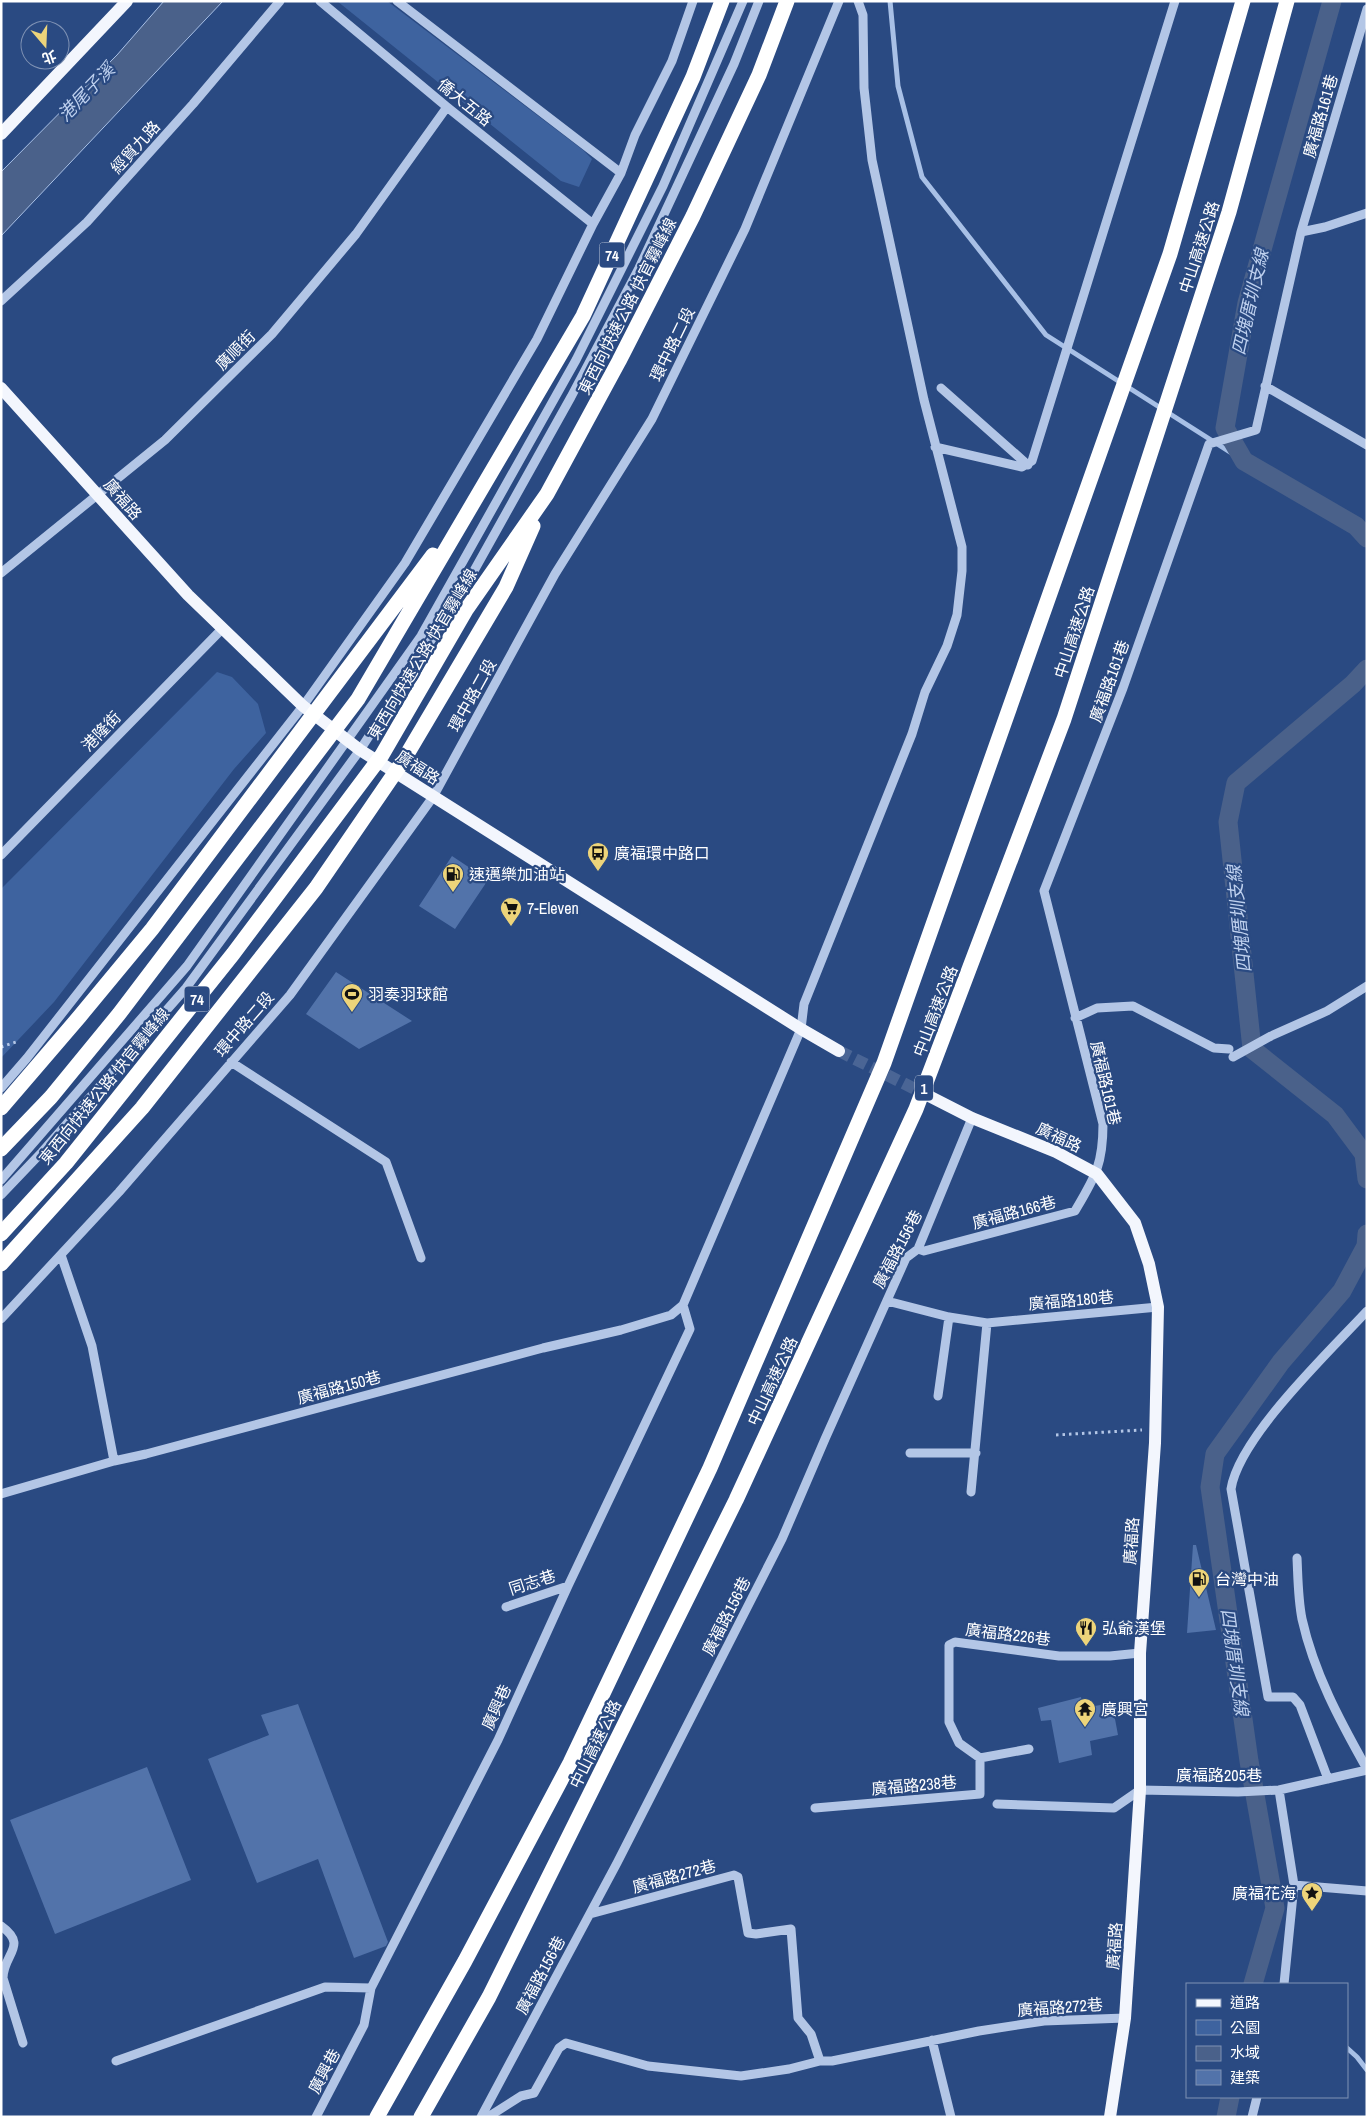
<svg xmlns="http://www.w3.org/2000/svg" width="1368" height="2118" viewBox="0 0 1368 2118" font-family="'Archivo Narrow','Noto Sans TC',sans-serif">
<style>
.green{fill:#3e639f}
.water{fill:#4a618a;stroke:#a8c0e6}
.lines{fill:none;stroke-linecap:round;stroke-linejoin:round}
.stream{stroke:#a8c0e6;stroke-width:5}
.canal{stroke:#4a618a;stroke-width:19}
.building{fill:#5273aa}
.major-tunnel{stroke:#4a6595;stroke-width:12;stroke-dasharray:12 6;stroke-linecap:butt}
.path{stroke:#b3c6e6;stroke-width:3;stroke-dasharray:2.5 4;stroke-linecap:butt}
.minor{stroke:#b3c6e6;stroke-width:9}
.major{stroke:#f3f6fd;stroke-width:12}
.highway{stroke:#fff;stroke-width:15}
.labels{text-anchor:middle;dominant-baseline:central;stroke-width:4.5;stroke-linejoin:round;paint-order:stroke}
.shield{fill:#2a4a82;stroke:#bfc9da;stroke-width:1}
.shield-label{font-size:15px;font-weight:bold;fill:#fff}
.street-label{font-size:16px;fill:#fff;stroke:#2a4a82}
.poi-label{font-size:16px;fill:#fff;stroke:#2a4a82;text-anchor:start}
.water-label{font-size:18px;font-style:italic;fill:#bed0ee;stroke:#2a4a82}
</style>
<rect width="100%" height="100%" fill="#2a4a82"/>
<!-- green -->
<path class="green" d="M337 1H387L583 150 592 159 579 187 561 181Z
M217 672 232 677 258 704 266 733 234 769 54 1002 1 1058V889Z"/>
<!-- water -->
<path class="water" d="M164 1H223L1 236V172L117 55Z"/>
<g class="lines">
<!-- stream -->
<path class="stream" d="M890 1 898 86 922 177 1046 335 1244 461
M1347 2048 1357 2057 1367 2070"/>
<!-- canal -->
<path class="canal" d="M1332 1 1247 303 1225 428 1244 461 1356 526 1367 538
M1367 669 1353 684 1236 783 1228 822 1252 1049 1335 1115 1364 1154 1367 1179
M1253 1984 1275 1908 1249 1761 1210 1487 1215 1454 1281 1362 1342 1291 1366 1246 1367 1234
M1226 2117 1230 2097"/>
</g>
<!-- building -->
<path class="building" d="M452 856 488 880 455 929 419 906Z
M336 972 412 1021 359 1049 306 1014Z
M1193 1545H1196L1216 1630 1187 1633Z
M1081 1697 1083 1708 1112 1703 1118 1735 1090 1741 1092 1755 1059 1763 1051 1720 1041 1721 1038 1708Z
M298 1704 388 1942 386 1946 354 1958 318 1859 257 1883 208 1759 269 1735 261 1715Z
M147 1767 191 1880 55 1934 10 1820Z"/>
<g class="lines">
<!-- major-tunnel -->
<path class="major-tunnel" d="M839 1051 923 1093"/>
<!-- path -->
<path class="path" d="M1 1047 19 1041
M1056 1435 1142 1430"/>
<!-- minor -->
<path class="minor" d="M320 1 447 107 593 224
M397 1 621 173
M1301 232 1325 227 1367 213
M1 301 87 222 193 104 280 1
M1265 386 1367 445
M941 388 1028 465
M935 447 1022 467 1032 461 1175 1
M1 573 165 440 272 334 356 234 447 107
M1 855 222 629
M1075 1018 1097 1008 1133 1006 1214 1048 1229 1049
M1233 1057 1271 1036 1327 1011 1367 986
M231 1062 386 1162 421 1258
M1 1088 27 1058 303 706 405 563 537 339 593 224 621 173 635 135 672 61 693 1
M1 1180 187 966 421 636 576 360 663 186 743 1
M1 1195 42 1152 186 988 360 750 461 594 571 397 639 268 734 64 759 1
M918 1249 924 1251 1075 1211C1095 1177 1103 1165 1103 1124L1044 891 1123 688 1209 444 1256 430 1301 232 1367 9
M61 1255 92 1346 114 1461
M887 1301 949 1317 987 1323 1158 1307
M1 1319 119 1192 290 995 433 797 555 574 652 419 745 229 839 1
M938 1396 949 1317
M910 1453H976
M971 1492 987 1323
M1 1494 114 1461 146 1454 543 1348 621 1330 671 1315 683 1305 801 1029 804 1004 912 734 925 692 947 646 957 615 962 571V547L924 400 872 160 864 88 863 15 858 1
M1297 1558C1298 1578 1298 1599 1302 1619 1314 1673 1340 1721 1367 1769
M506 1607 568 1586
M1029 1749 980 1758 959 1743 949 1722V1645L955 1642 1059 1656H1110L1140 1653
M1328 1779 1300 1705 1293 1697H1268L1231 1489C1239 1437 1330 1351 1367 1311
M1279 1790 1294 1885 1284 1984
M997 1804 1114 1808 1140 1790 1238 1792 1279 1790 1367 1770
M815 1808 980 1794V1758
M1294 1885 1367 1891
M590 1914 734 1875 738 1877 748 1933 756 1934 791 1929 798 2018 811 2034 820 2061H832L979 2031 1044 2021 1125 2018
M1 1926C29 1946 3 1954 3 1978L23 2043
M932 2040 951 2117
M116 2061 325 1987 371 1988
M316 2117 364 2025 371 1988 498 1740 568 1586 690 1329 683 1305
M481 2117 617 1863 782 1539 825 1439 906 1258 918 1249 972 1118
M488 2117 521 2096 534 2093 559 2048 566 2043 648 2066 741 2076 789 2069 820 2061
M1252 2117 1257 2097"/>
<!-- major -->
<path class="major" d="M1 134 127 1
M1 388 188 595 303 706 360 750 801 1029 839 1051
M923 1093 972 1118 1056 1152 1097 1174 1135 1223 1149 1264 1158 1307 1155 1443 1140 1653V1790L1125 2018 1110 2117"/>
<!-- highway -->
<path class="highway" d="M1 1108 80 1016 152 929 433 555
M1 1149 51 1097 119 1014 358 699 583 316 693 77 722 1
M1 1234 66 1163 233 954 382 755 466 610 547 494 619 361 693 216 759 75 787 1
M1 1264 142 1108 316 888 403 761 506 587 533 526
M377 2117 465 1961 570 1763 710 1468 884 1063 1170 254 1243 1
M421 2117 489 1997 736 1500 916 1109 1064 719 1229 212 1287 1"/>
</g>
<!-- icons -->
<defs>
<g id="bus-pin" transform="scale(1.125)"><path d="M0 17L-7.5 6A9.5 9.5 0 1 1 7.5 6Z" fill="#edd47a" stroke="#2a4a82"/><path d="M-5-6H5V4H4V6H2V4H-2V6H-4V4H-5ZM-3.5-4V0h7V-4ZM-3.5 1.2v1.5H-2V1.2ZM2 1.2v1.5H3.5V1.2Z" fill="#111"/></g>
<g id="fuel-pin" transform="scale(1.125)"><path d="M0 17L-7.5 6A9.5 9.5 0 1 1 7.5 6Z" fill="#edd47a" stroke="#2a4a82"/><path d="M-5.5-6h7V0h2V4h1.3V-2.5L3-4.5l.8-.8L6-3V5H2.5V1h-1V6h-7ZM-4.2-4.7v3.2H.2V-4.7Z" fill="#111"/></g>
<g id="supermarket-pin" transform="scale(1.125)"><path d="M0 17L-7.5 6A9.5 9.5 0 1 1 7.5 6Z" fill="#edd47a" stroke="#2a4a82"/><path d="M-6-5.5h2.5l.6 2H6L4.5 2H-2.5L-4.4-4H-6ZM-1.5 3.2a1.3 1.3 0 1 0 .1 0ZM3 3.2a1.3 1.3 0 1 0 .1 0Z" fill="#111"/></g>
<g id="stadium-pin" transform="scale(1.125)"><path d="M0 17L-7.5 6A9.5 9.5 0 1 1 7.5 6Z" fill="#edd47a" stroke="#2a4a82"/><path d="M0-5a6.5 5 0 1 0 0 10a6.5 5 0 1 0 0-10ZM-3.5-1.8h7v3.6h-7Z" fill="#111"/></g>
<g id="restaurant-pin" transform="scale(1.125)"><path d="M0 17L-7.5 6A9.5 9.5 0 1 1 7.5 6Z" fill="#edd47a" stroke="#2a4a82"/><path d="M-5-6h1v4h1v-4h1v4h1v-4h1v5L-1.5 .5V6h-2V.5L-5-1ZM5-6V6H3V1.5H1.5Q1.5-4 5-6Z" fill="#111"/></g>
<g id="temple-pin" transform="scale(1.125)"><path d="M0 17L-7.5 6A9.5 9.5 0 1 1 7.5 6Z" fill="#edd47a" stroke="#2a4a82"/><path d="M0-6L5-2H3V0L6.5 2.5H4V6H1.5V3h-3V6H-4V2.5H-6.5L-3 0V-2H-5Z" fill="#111"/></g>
<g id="sight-pin" transform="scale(1.125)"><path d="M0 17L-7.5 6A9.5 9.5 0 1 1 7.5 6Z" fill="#edd47a" stroke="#2a4a82"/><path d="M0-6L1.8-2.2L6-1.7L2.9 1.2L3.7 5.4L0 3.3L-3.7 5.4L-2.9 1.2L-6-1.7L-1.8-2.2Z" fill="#111"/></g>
</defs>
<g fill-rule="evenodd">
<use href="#bus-pin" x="598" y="853"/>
<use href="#fuel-pin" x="453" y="874"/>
<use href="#supermarket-pin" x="511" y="908"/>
<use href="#stadium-pin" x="352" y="994"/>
<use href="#fuel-pin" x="1199" y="1579"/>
<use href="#restaurant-pin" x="1086" y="1628"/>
<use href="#temple-pin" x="1085" y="1709"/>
<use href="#sight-pin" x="1312" y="1893"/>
</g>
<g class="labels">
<!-- shield labels -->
<g class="shield">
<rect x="599.5" y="242.5" width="25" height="25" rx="4"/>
<rect x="184.5" y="986.5" width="25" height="25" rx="4"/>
<rect x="915" y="1075.5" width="18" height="25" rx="4"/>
</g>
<g class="shield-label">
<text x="612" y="255">74</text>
<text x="197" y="999">74</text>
<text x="924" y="1088">1</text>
</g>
<!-- street labels -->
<g class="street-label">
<text transform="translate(465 102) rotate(39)">僑大五路</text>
<text transform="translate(1320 116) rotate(-74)">廣福路161巷</text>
<text transform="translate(135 147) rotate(-48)">經貿九路</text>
<text transform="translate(1199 247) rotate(-72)">中山高速公路</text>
<text transform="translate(627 306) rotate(-63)">東西向快速公路 快官霧峰線</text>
<text transform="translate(672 344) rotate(-64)">環中路二段</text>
<text transform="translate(235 350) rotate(-45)">廣順街</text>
<text transform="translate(123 499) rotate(49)">廣福路</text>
<text transform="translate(1074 632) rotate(-72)">中山高速公路</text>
<text transform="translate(422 654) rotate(-59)">東西向快速公路 快官霧峰線</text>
<text transform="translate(1109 681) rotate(-70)">廣福路161巷</text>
<text transform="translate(472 695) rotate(-61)">環中路二段</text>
<text transform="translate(101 731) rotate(-46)">港隆街</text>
<text transform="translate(418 767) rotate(33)">廣福路</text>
<text transform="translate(935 1011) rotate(-69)">中山高速公路</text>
<text transform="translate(244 1024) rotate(-49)">環中路二段</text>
<text transform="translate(1106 1083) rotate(77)">廣福路161巷</text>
<text transform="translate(104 1086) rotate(-51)">東西向快速公路 快官霧峰線</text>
<text transform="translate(1059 1137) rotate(25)">廣福路</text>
<text transform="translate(1014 1212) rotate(-15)">廣福路166巷</text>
<text transform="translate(897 1249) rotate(-62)">廣福路156巷</text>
<text transform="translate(1071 1300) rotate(-5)">廣福路180巷</text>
<text transform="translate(772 1381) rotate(-65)">中山高速公路</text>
<text transform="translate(339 1387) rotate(-15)">廣福路150巷</text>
<text transform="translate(1131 1541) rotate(-86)">廣福路</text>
<text transform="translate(532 1582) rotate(-18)">同志巷</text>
<text transform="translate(726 1616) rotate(-63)">廣福路156巷</text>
<text transform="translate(1008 1634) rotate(7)">廣福路226巷</text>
<text transform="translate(496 1707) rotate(-66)">廣興巷</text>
<text transform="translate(595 1744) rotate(-64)">中山高速公路</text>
<text x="1219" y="1775">廣福路205巷</text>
<text transform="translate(914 1785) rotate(-5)">廣福路238巷</text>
<text transform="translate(674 1876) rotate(-15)">廣福路272巷</text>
<text transform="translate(1114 1946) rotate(-86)">廣福路</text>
<text transform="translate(540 1975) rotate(-62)">廣福路156巷</text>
<text transform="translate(1060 2007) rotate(-4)">廣福路272巷</text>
<text transform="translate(324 2071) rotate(-62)">廣興巷</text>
</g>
<!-- poi labels -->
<g class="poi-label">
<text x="614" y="853">廣福環中路口</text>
<text x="469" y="874">速邁樂加油站</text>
<text x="527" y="908">7-Eleven</text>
<text x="368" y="994">羽奏羽球館</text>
<text x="1215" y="1579">台灣中油</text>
<text x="1102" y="1628">弘爺漢堡</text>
<text x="1101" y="1709">廣興宮</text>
<text x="1296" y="1893" text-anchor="end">廣福花海</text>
</g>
<!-- water labels -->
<g class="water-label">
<text transform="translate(86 92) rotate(-46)">港尾子溪</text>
<text transform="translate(1250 302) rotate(-77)">四塊厝圳支線</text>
<text transform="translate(1239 919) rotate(-96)">四塊厝圳支線</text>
<text transform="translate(1235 1662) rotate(82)">四塊厝圳支線</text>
</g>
</g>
<!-- border -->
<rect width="1368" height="2118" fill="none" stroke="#ffffff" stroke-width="5"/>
<!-- legend -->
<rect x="1186" y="1983" width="162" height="115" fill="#2a4a82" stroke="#7f92b4"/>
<rect x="1196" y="1999" width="25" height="8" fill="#f3f6fd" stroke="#7f92b4"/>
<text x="1230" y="2008" font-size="15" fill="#ffffff">道路</text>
<rect x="1196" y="2020" width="25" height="15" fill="#3e639f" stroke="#7f92b4"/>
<text x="1230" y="2033" font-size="15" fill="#ffffff">公園</text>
<rect x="1196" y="2046" width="25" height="15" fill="#4a618a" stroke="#7f92b4"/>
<text x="1230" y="2058" font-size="15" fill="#ffffff">水域</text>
<rect x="1196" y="2070" width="25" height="15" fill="#5273aa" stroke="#7f92b4"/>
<text x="1230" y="2083" font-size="15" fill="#ffffff">建築</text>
<!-- north arrow -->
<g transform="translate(45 45) rotate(161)"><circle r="24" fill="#2a4a82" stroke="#7f92b4"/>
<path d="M0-4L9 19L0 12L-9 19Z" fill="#edd47a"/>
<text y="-8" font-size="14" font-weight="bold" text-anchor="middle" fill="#ffffff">北</text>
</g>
</svg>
